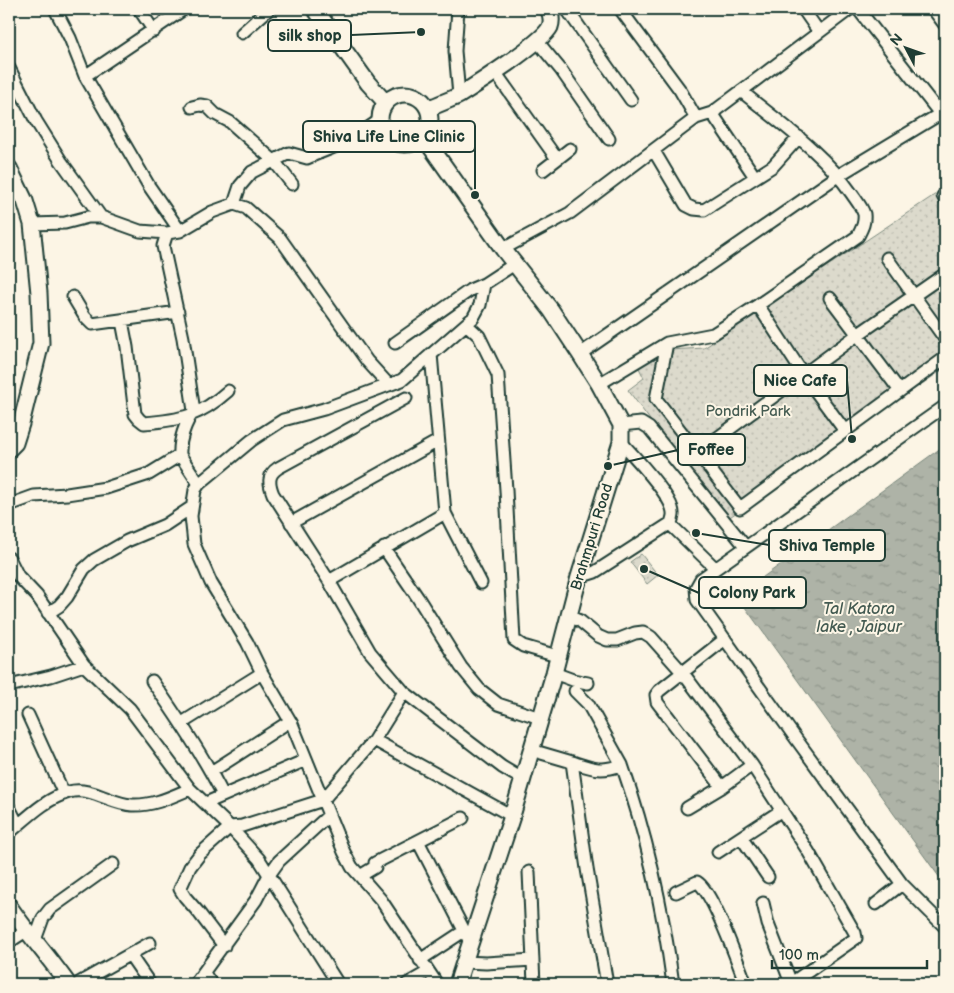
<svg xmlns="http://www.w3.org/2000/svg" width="954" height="993" viewBox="0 0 954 993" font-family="'Balsamiq Sans',sans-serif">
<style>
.park{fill:url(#park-dots);stroke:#7e8c80}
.water{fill:url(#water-ripples);stroke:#758479}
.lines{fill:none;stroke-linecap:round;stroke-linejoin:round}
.street-casing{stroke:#1f3d34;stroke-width:15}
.secondary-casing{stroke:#1f3d34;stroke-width:19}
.street{stroke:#fcf5e5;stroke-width:11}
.secondary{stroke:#fcf5e5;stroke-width:15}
.labels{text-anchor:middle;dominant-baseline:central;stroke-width:4;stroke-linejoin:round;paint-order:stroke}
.park-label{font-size:15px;fill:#455c52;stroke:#fcf5e5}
.street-label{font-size:15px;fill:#1f3d34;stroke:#fcf5e5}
.water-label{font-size:16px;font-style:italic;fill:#435a51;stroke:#fcf5e5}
.leader{fill:none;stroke:#1f3d34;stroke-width:2}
.callout-dot{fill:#1f3d34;stroke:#fcf5e5;stroke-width:2}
.callout{fill:#fcf5e5;stroke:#1f3d34;stroke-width:2}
.callout-label{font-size:16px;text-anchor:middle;font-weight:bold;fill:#1f3d34}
</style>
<defs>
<pattern id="park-dots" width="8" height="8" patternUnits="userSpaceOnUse" patternTransform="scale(1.25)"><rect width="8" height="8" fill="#dcdacc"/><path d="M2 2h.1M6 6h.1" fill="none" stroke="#bcbcb0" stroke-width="1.8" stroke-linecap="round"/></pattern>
<pattern id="water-ripples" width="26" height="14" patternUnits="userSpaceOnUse" patternTransform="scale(1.25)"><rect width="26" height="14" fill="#aeb3a7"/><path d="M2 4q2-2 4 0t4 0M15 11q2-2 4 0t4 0" fill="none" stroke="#8d9389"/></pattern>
</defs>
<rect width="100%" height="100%" fill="#fcf5e5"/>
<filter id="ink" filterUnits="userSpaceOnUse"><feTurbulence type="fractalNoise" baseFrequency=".02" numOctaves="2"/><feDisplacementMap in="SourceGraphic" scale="10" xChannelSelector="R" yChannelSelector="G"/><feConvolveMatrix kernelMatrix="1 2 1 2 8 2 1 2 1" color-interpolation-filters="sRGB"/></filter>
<g filter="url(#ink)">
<!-- park -->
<path class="park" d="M945 188V368L724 521 628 390 644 378 638 366 670 350 704 348Z
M641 554 658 575 647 584 630 562Z"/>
<!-- water -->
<path class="water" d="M945 445V885L737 596Z"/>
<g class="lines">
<!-- street casing -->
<g class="street-casing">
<path id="street" d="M55 9 70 38 85 76
M139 9 154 31
M458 9 455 51 459 95
M620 9 680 90 696 118 712 113 850 9
M803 9 819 32
M858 9 945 120
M933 9 945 25
M568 11 631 100
M242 33 269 9
M537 41 561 70 609 139
M9 68 36 121 61 161 101 217
M495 72 557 159
M192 107 200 105 207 106 215 114 230 122 274 161 292 184
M712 113 755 177
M654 151 686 205 694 209 704 210 773 166 799 137
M543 170 570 149
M943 196 945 199
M234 204 240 186 252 172 289 153 307 158 314 155 349 141 380 120
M32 224 65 223 88 217H101L140 231 167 233 180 231 212 212 234 204 246 208 280 238 367 361 389 385
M180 231 149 186 85 76 184 9
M503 249 570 213 696 118
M887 258 945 339
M73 297 85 317 92 324 178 312
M830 298 900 391
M758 305 803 374 845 431
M122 321 127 347 135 414 139 419 144 423C182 420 200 416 228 391
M466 324 479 336 498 375 506 490 514 640 523 646 557 656
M395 343 470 290 484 284
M667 343 656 399 740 508 945 358
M431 354 445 513 481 583
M580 354 839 175 940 114
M599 384 667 343 713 334 758 305 858 236C862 228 865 223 864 214 862 207 856 200 852 194 823 152 780 123 741 91
M945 406 701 579 696 588 697 600 794 736 902 884 945 927
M621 425 641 423 649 428 745 546
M697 453 853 338 945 274
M180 455 199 484
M9 505 34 496 67 494 106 488 149 474 180 455C179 440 185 423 194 411L183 338 163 246 167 233
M291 523 438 441
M673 527 715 568
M384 548 418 598 461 667 479 689 498 704 540 718
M9 558 18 576 37 596 84 665
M579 577 595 572 671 523C673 517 674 514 672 508 667 491 634 456 621 442
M329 581 445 513
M48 613 59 606 67 597 84 569 94 560 127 541 165 525 192 507
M568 616 580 621 598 636 607 640H617L635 633 643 632 651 637 683 673 752 765 808 851 855 933 856 938 790 984
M725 639 659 691 656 695 657 702 722 787 752 765
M554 673 573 680 588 683
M152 681C178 718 203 755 223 795
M9 686 51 676 84 665 130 709 190 789 230 827 259 859 338 984
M404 692 502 767 522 779
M28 715 64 794
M182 723 262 673
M374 740 512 816
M531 750 572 762 587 869 607 984
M572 762C594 769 600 772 622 765L588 704 575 691
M622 765C647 836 663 909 673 984
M211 772 290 721
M206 803 306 760
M9 807 18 825
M687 808 722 787
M9 833C27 818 45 799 69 792 90 786 111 804 132 805 153 806 171 797 190 789
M741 837 768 877
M418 841 470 942
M718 852 782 810
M529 872 534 984
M360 876 375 867V863L463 818
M676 892 697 882C713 891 738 964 746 984
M763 903 768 924 791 983
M876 904 902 884
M35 940 43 918 50 909 113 864
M9 942 26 931
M224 946 199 913 185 897 180 889 190 867 200 854 230 827 242 826 323 800 374 740 404 692 370 652 329 581 273 494C269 484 267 475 278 468L406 398
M130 955 150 984
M420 960 464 931
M464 962 486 963 533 960
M204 973 211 984
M77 984 150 943
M195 984 256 900 269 875 279 861 328 816
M407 984 428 972
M437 984 381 900 352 867 344 852 292 724 262 673 247 642 211 583 194 544 191 516 195 490 199 484 252 440 283 420 324 409 402 380 473 318 480 305 484 284 516 263"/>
</g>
<!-- secondary casing -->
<g class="secondary-casing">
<path id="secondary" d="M315 9 368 83 386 103
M380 119a25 25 0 1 1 50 0a25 25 0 1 1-50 0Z
M428 109C438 104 450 100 460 95 476 85 543 42 550 27 552 21 551 14 548 9
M423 136 503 249 551 310 580 354 599 384 621 425V442L579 577 554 673 512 816 457 984
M9 168 25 201 32 224 39 293 41 343 21 424 15 443 9 449
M9 906C27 933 49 957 68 984"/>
</g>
<!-- street -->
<use href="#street" class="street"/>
<!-- secondary -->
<use href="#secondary" class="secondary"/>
</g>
</g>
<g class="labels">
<!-- park labels -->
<g class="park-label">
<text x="748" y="411">Pondrik Park</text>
</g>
<!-- street labels -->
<g class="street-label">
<text transform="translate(592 537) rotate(-73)">Brahmpuri Road</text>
</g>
<!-- water labels -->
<g class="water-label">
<text x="859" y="609">Tal Katora<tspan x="859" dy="18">lake , Jaipur</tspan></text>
</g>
</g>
<!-- callouts -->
<path class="leader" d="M421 32L351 35M475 195L475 136M852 439L847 380M608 466L678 450M696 533L769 545M644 569L699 593"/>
<g class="callout-dot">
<circle cx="421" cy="32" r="5"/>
<circle cx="475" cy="195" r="5"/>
<circle cx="852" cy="439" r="5"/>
<circle cx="608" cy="466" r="5"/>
<circle cx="696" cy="533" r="5"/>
<circle cx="644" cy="569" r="5"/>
</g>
<g class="callout">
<rect x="268" y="20" width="83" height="31" rx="5"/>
<rect x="303" y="121" width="172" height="31" rx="5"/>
<rect x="754" y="365" width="93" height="31" rx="5"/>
<rect x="678" y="434" width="67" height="31" rx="5"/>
<rect x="769" y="530" width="116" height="31" rx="5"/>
<rect x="699" y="577" width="107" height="31" rx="5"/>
</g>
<g class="callout-label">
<text x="310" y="41">silk shop</text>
<text x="389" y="142">Shiva Life Line Clinic</text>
<text x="800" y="386">Nice Cafe</text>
<text x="711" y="455">Foffee</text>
<text x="827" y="551">Shiva Temple</text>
<text x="752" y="598">Colony Park</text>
</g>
<!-- margin -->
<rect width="954" height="993" fill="none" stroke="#fcf5e5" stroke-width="30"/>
<rect x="15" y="15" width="924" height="963" fill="none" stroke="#1f3d34" stroke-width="2" filter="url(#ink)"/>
<!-- north arrow -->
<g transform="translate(906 48) rotate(311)" stroke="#fcf5e5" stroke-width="4" paint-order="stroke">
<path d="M0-4L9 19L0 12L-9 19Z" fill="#1f3d34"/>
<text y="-8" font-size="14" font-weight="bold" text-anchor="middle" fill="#1f3d34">N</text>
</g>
<!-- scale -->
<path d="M772 960v8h155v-8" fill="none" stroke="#1f3d34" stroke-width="2.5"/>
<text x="779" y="960" font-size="15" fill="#1f3d34" stroke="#fcf5e5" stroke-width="4" paint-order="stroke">100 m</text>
</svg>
